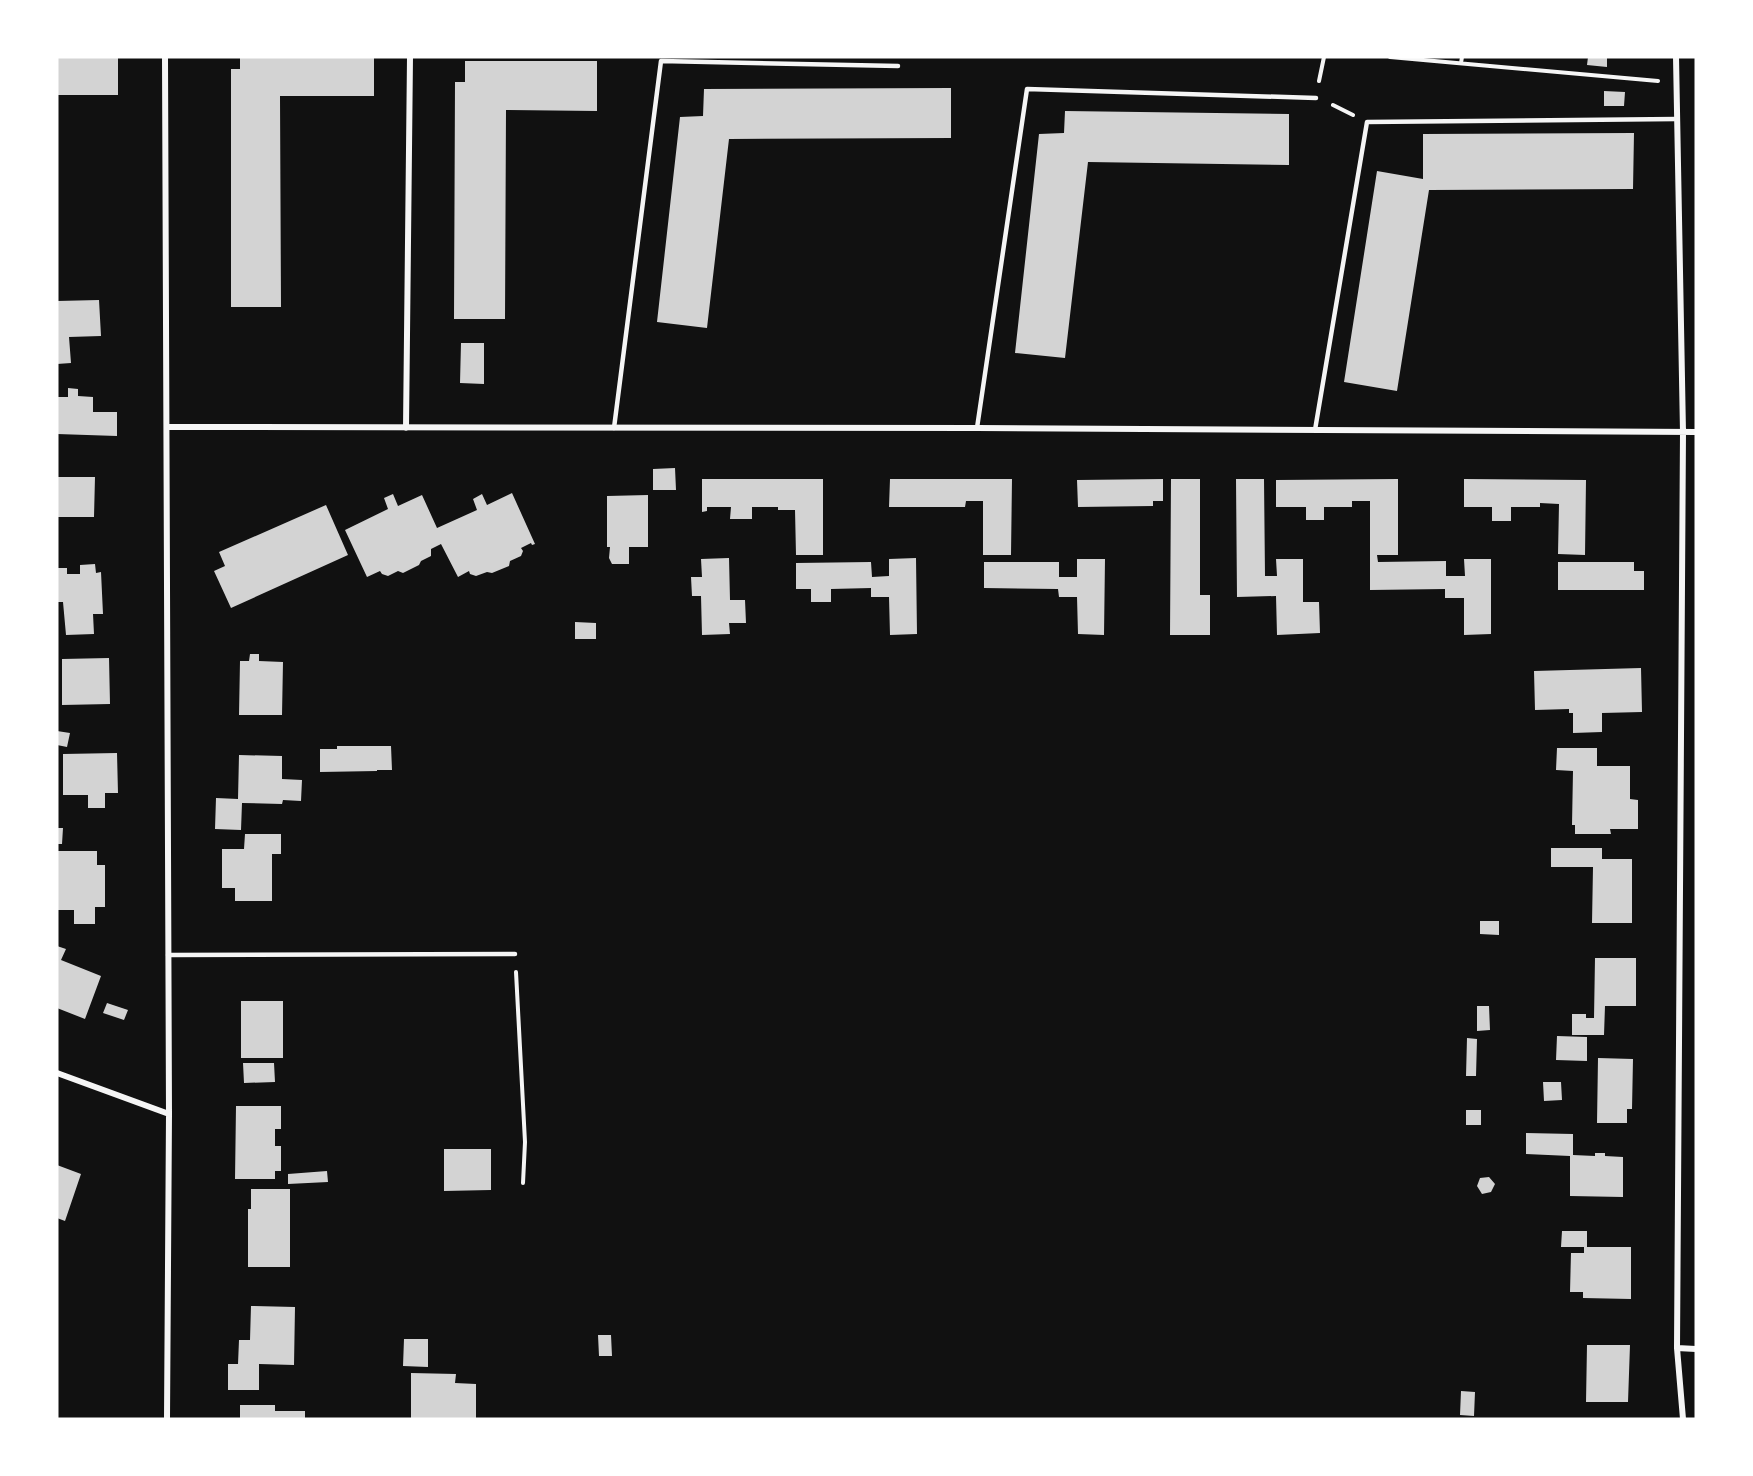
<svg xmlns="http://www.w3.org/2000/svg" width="1753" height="1476" viewBox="0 0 1753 1476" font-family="'Roboto Condensed',sans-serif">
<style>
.building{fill:#d3d3d3}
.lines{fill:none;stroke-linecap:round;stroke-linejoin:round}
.path{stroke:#f5f5f5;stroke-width:4}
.service{stroke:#f5f5f5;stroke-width:4.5}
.minor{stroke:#f5f5f5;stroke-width:6}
</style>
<rect width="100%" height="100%" fill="#111"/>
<!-- building -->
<path class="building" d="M57 57H118V95H57Z
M240 57H374V96H280L281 307H231V69H240Z
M1588 57H1607V67L1587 65Z
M465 61H597V111L506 110 505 319H454L455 82H465Z
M951 88V138L729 139 707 328 657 322 680 117 703 116 704 89Z
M1604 91 1625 92 1624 106H1604Z
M1065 111 1289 114V165L1088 162 1065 358 1015 353 1039 134 1064 133Z
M1634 133 1633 189 1429 190 1397 391 1344 382 1377 171 1423 179V134Z
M99 300 101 336 69 337 71 363 57 364V301Z
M461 343H484V384L460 383Z
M68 388 78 389V396L93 397V412H117V436L57 434V397H68Z
M675 468 676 490H653V469Z
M57 477H95L94 517H57Z
M702 479H823V555H796L795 510H778V507H752V519H730L731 507H707V511L702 512Z
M890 479H1012L1011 555H983V501H966L965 507H889Z
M1163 479V501H1153V506L1078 507 1077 480Z
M1171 479H1200V595H1210V635H1170Z
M1236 479H1264L1265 576H1277L1276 559H1303V602H1319L1320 633 1277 635 1276 596 1237 597Z
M1398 479V555H1377L1378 562 1446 561V576H1465L1464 559H1491V634L1464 635V598H1445V589L1370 590V501H1352V507H1324V520H1306V507H1276V480Z
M1464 479 1586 480 1585 555 1558 554 1559 504 1540 503V507H1511V521H1492V507H1464Z
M512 493 535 544 532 545 531 543 521 548 523 551 521 556 510 561 509 566 492 573 487 572 476 576 470 574 469 571 458 577 441 544 431 549V556L421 561 419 565 403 573 398 571 388 576 382 574 380 571 367 577 345 530 388 509 384 498 393 494 398 506 422 495 437 528 477 510 473 499 482 494 487 505Z
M648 495V547H629V564H612L609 558 610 547H607V496Z
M326 505 348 555 231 608 214 571 225 566 219 552Z
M729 558 730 600H745L746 623H729L730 634 702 635 701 596H692L691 577H702L701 559Z
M916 558 917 634 890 635 889 597H871V588L831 589V602H811V589H796V563L871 562 872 577 889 576V559Z
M1077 559H1105L1104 635 1078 634 1077 597H1059L1058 589 984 588V562H1059V577H1077Z
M1558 562H1634V571H1644V590H1558Z
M95 564 96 573 101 572 103 614H93L94 634 66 635 63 602H57V568H67V574H80V565Z
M575 622 596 623V639H575Z
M250 654H259V661L283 662 282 715H239L240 661H249Z
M109 658 110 704 62 705V659Z
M1641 668 1642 712 1602 713V732L1573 733V713H1569V709L1535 710 1534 671Z
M57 731 70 733 67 747 57 745Z
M337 746H391L392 770H377V771L320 772V749H337Z
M1557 748H1597V766H1630V799L1638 800V829H1610L1611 834H1575V825H1572L1573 771 1556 770Z
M117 753 118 793H105V808H88V795H63V754Z
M239 755 282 756V779L302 780 301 801 283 800 282 804 242 803 241 830 215 829 216 798 238 799Z
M57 828H63L62 844H57Z
M245 834H281V854H272V901H235V888H222V849H244Z
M1551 848H1602V859H1632V923H1592L1593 867H1551Z
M58 851H97V865H105V907H95V924H74V910H58Z
M1480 921H1499V935L1480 934Z
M57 946 66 949 61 960 101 976 85 1019 57 1008Z
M1595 958H1636V1006H1605L1604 1035H1572V1014H1586V1018H1594Z
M241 1001H283V1058H241Z
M107 1003 128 1010 124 1020 103 1013Z
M1477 1006H1489L1490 1030 1477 1031Z
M1557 1036 1587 1037V1061L1556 1060Z
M1467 1038 1477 1039 1476 1076H1466Z
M1598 1058 1633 1059 1632 1109H1627V1123H1597Z
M243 1063H274L275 1082 244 1083Z
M1543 1082H1561L1562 1100 1544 1101Z
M236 1106H281V1129H275V1146H281V1171H275V1179H235Z
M1466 1110H1481V1125H1466Z
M1526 1133 1573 1134V1155L1595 1156V1153H1605V1156L1623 1157V1197L1570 1196V1156L1526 1154Z
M444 1149H491V1190L444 1191Z
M57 1165 81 1174 65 1221 57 1218Z
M327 1171 328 1182 288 1184V1174Z
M1489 1177 1495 1184 1491 1192 1482 1194 1477 1186 1480 1178Z
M251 1189H290V1267H248V1209H251Z
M1562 1231H1587V1247H1631V1299L1583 1298V1292H1570L1571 1253H1584V1247H1561Z
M251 1306 295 1307 294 1365 259 1364V1390H228V1364H238L239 1340H250Z
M598 1335H611L612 1356H599Z
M404 1339H428V1367L403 1366Z
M1587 1345H1630L1628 1402H1586Z
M411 1373 456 1374 455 1383 476 1384V1419H411Z
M1461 1391 1475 1392 1474 1416 1460 1415Z
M240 1405H275V1411H305V1419H240Z"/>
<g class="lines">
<!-- path -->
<path class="path" d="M1390 57 1658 81
M1461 63 1462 57
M1319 81 1324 57
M1333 105 1353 115
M516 972 525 1142 523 1183"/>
<!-- service -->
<path class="service" d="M614 428 661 61 898 66
M977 428 1027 89 1316 98
M1315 430 1367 122 1677 119
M168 955 515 954"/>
<!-- minor -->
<path class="minor" d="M165 57 169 1114 167 1419
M1676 57 1683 432 1677 1348 1683 1419
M167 427 977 428 1696 432
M406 428 410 57
M57 1073 169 1114
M1677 1348 1696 1349"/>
</g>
<!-- border -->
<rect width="1753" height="1476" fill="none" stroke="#ffffff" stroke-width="117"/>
</svg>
